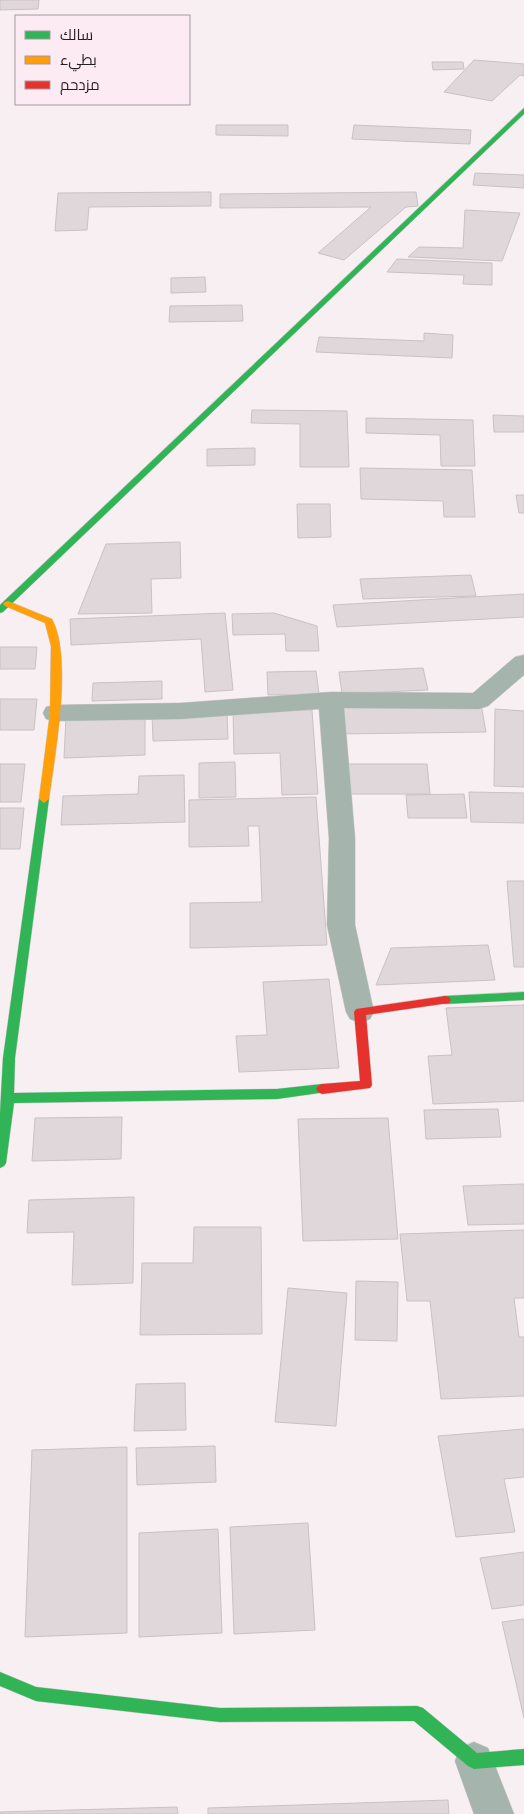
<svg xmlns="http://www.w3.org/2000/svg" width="524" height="1814" viewBox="0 0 524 1814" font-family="Roboto,Cairo,sans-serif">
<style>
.building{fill:#e0d7db;stroke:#cac1c5}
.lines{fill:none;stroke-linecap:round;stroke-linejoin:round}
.street-casing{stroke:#d1cacd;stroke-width:1}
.fast-casing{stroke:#d1cacd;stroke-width:1}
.slow-casing{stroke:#d1cacd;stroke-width:1}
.jam-casing{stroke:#d1cacd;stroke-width:1}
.street{fill:#a5b4ad;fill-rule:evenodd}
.fast{fill:#30b455;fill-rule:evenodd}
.slow{fill:#ff9f0a;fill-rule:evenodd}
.jam{fill:#e5322d;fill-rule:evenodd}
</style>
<rect width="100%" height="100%" fill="#f8eff3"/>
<!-- building -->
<path class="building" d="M0 0H39L38 9 0 10Z
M474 60 524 64V76L520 75 492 101 444 92Z
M432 62H463L464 69 433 70Z
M216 125H288V136L216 135Z
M354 125 471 130 470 144 352 139Z
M475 173 524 175V188L473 185Z
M211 192V206L89 207 87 230 55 231 58 193Z
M416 192 418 206 406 207 344 260 318 253 371 207 220 208V194Z
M465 210 520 213 502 261 408 257 419 247 463 248Z
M397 259 492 263V285L463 284 464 275 387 272Z
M205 277 206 292 171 293V278Z
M242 305 243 321 169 322 170 306Z
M424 333 453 335 452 358 316 352 319 337 424 341Z
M252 410 347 411 349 467H300V424L251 423Z
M493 415 524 416V432H494Z
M366 418 473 420 475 466H441L440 435 366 433Z
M255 448V465L207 466V449Z
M360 468 472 470 475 517H444L443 501 361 499Z
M516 495H524V513H519Z
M297 504H330L331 537 298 538Z
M180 542 181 578 151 579 152 613 78 614 106 544Z
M471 575 476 596 363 599 360 579Z
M524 594V617L337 627 333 605Z
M225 613 233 690 205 692 201 639 71 645 70 619Z
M274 613 317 626 319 651H286L285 634 233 635 232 614Z
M0 647H37L35 669H0Z
M423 668 428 690 342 694 339 672Z
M316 671 319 694 268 695 267 672Z
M162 681V699L92 701 93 683Z
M0 699H37L34 730H0Z
M481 704 486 732 338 734 336 707Z
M495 709 524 711V787L494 786Z
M312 710 318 794 282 795 280 753 234 754 233 711Z
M227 712 228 739 153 741 152 714Z
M145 715V755L64 758 66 717Z
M235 762 236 797 199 798V763Z
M0 764H25L21 802H0Z
M347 764H427L430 794H349Z
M184 775 185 822 61 825 63 796 138 794 139 776Z
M469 792 524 793V823L471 822Z
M464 794 467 818H408L406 795Z
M316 797 327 945 190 948V903L262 902 259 826H248L249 846 189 847V800Z
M0 808H24L20 849H0Z
M507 881H524V967H514Z
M488 945 495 980 376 985 391 948Z
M329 979 339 1068 239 1072 236 1036 267 1035 263 982Z
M524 1005V1101L433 1104 428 1056 452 1055 446 1008Z
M498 1109 501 1137 426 1139 424 1110Z
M122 1117 121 1159 32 1161 35 1118Z
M388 1118 398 1239 303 1241 298 1119Z
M524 1184V1224L468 1225 463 1186Z
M134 1197 133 1283 72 1285 74 1232 27 1233 29 1200Z
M194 1227H261L262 1334 140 1335 142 1263H193Z
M524 1230V1298H514L519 1337H524V1396L441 1399 430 1301H407L400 1234Z
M356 1281 398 1282 397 1341 355 1340Z
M288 1288 347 1293 336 1426 275 1422Z
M185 1383 186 1430 134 1431 136 1384Z
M524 1429V1477L504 1479 515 1532 456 1537 438 1436Z
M215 1446 216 1482 137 1485 136 1448Z
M127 1447V1633L25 1637 32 1450Z
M308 1523 315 1630 234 1634 230 1527Z
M218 1529 222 1633 139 1637V1533Z
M524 1552V1605L492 1609 480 1558Z
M524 1619V1718L502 1622Z
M448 1800 449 1814H208V1808Z
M177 1807 178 1814H0V1812Z"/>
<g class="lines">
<!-- street casing -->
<g class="street-casing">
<path id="street" d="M524 655V675L488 706 479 709 344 708 355 838V925L374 1012 370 1019 360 1023 350 1019 346 1012 327 925 329 838 319 709 181 719 55 721 46 719 43 713 46 707 55 705 181 703 331 692 473 693 515 657Z
M474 1742 488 1748 514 1814H474L455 1761 460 1748Z"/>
</g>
<!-- fast casing -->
<g class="fast-casing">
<path id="fast" d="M524 108V114L3 612 0 613V605Z
M44 795 49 799 15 1058 14 1093 277 1089 322 1084 326 1086 328 1089 326 1092 277 1099 14 1103 6 1163 4 1166 0 1168V1113L3 1058 39 799Z
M524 992V1000L445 1004 441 1003 439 1000 441 997 445 996Z
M0 1672 36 1687 220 1708 417 1706 423 1708 477 1753 524 1749V1765L474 1769 468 1766 414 1721 220 1722 36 1701 0 1686Z"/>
</g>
<!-- slow casing -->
<g class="slow-casing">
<path id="slow" d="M8 601 52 619C73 657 55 755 49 799L44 803 39 799 50 713 51 646 45 623 5 606 3 604 5 602Z"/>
</g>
<!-- jam casing -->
<g class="jam-casing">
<path id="jam" d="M445 996 449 997 451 1000 449 1003 366 1015 372 1085 370 1088 322 1094 318 1092 316 1089 318 1086 322 1084 360 1081 354 1012 356 1009Z"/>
</g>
<!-- street -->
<use href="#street" class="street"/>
<!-- fast -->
<use href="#fast" class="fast"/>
<!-- slow -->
<use href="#slow" class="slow"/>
<!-- jam -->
<use href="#jam" class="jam"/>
</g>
<!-- legend -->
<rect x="15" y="15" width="175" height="90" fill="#fcebf3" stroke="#a6999f"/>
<rect x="25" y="31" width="25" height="8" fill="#30b455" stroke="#a6999f"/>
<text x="60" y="40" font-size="15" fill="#261d21">سالك</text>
<rect x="25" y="56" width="25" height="8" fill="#ff9f0a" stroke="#a6999f"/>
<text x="60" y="65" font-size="15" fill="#261d21">بطيء</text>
<rect x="25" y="81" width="25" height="8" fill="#e5322d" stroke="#a6999f"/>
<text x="60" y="90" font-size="15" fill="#261d21">مزدحم</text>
</svg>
